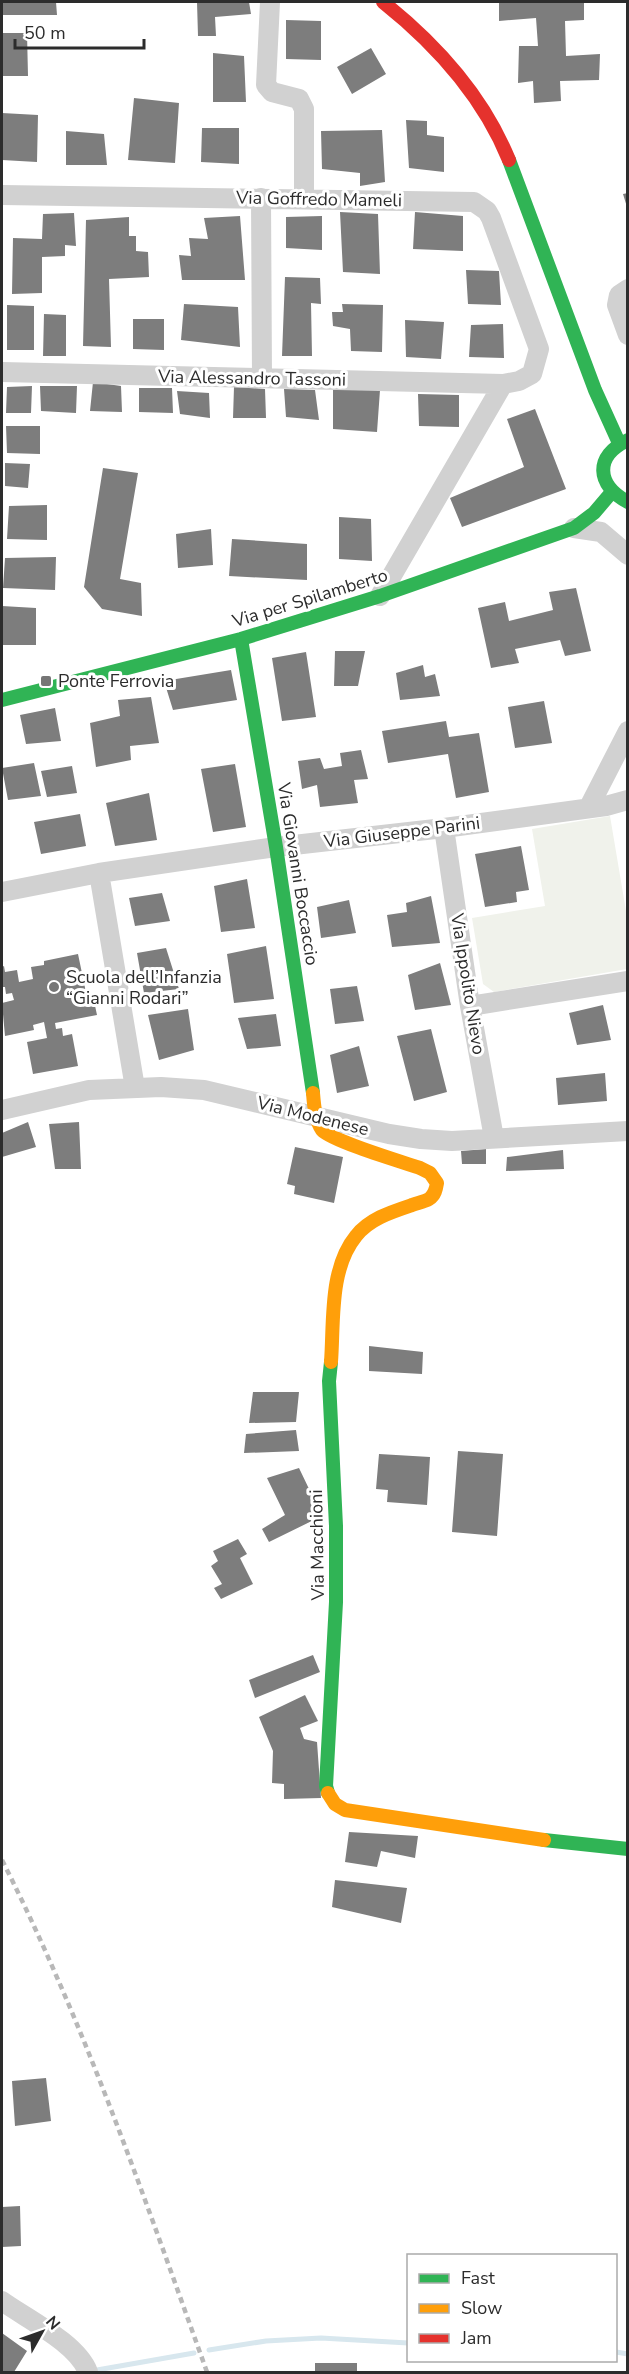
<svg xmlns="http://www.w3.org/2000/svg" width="629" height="2374" viewBox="0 0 629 2374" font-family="'Nunito Sans',sans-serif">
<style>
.green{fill:#f0f2eb}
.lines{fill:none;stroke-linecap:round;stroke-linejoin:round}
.stream{stroke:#d8e7ee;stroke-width:5}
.building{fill:#7d7d7d}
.street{stroke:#d1d1d1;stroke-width:20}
.fast{stroke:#30b455;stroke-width:14}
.slow{stroke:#ff9f0a;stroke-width:14}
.jam{stroke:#e5322d;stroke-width:14}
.rail{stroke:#b8b8b8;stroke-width:4.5;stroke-dasharray:6 4.5;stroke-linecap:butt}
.poi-dot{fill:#767676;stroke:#fff;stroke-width:2}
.labels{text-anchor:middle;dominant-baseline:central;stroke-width:6;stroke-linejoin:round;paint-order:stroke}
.street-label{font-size:18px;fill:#2c2c2c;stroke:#fff}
.poi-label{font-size:18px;fill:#2c2c2c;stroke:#fff;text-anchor:start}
</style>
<rect width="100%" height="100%" fill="#fff"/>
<!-- green -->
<path class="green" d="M610 816 627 917V969L494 992 483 984 472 918 545 906 532 829Z"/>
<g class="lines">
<!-- stream -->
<path class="stream" d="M209 2350 266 2341 321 2338 408 2343
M616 2352 628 2354
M97 2370 194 2353"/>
</g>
<!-- building -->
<path class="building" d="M2 2H56L57 15H2Z
M197 2H249L251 14 215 17 216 36H198Z
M499 2H584V20L565 21 566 56 600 54 599 80 560 81 561 101 534 103 533 81 518 83 519 46H538L536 18 499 21Z
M286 20 321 21V60L286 59Z
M2 33H27L28 76H2Z
M371 48 386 74 352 94 337 67Z
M213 53 244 56 246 102H213Z
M134 98 179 103 175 163 128 160Z
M2 113 38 115 37 162 2 160Z
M406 120 427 121V135L444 137V172L409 168Z
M202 128H239V164L201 162Z
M382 130 385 182 360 186V173L322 169 321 131Z
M66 131 104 134 107 165H66Z
M628 193V207H627L623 194Z
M340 212 378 214 380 274 343 272Z
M415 212 463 216V251L413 249Z
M74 213 76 246 65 245V256L42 257V293L12 294 13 238 42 239 43 214Z
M240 216 245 280H182L179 255 191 256 189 238 208 239 204 218Z
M322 216V250L286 248V217Z
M129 217V236H136V251L148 252 149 277 109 279 111 347 83 346 86 220Z
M466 270 499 271 501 305 468 304Z
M285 277 320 278 321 304 311 303 312 356H282Z
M184 304 238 307 240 347 181 340Z
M342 304 383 305 382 352 351 351 350 329 333 326 332 312H343Z
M7 305 34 306V350H7Z
M44 314 66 315V356H43Z
M133 319H164V350L133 349Z
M405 320 444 322 441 359 406 357Z
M503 324 504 358 469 357 471 325Z
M93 382 121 386 122 412 90 411Z
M32 386 31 413H6L7 387Z
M40 386H77L76 413 41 411Z
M234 387 265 389 266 418H233Z
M139 388H172L173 413 139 412Z
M284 389 315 390 319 420 286 417Z
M333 390H380L377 432 333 429Z
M177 391 209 393 210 418 180 414Z
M418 394 459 395V427L419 426Z
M535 409 566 489 462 527 450 498 524 467 507 419Z
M6 426H40V454L7 453Z
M5 463 30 464 28 488 5 486Z
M103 468 138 473 120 579 141 583 142 616 102 609 84 587Z
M47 505V540L7 539 9 506Z
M339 517 371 519 372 561 339 559Z
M211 529 213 565 178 568 176 534Z
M232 539 307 544V580L229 576Z
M56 557 55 590 3 588 5 558Z
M576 588 591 651 565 656 560 640 515 649 519 663 491 668 478 608 505 602 509 621 553 610 549 592Z
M2 606 36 608V645H2Z
M335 651H365L358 686H334Z
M306 652 316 717 282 721 272 658Z
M423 665 425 677 435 674 440 696 400 700 396 673Z
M231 670 237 700 173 710 164 681Z
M151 697 159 743 130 746 131 760 96 767 90 723 120 716 118 700Z
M544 701 552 743 515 748 508 707Z
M55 708 61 741 26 744 20 715Z
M446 721 449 737 479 733 489 792 456 798 448 754 388 763 382 731Z
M361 750 368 779 354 780 358 803 320 807 317 785 302 789 298 761 320 758 324 769 342 766 340 753Z
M34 763 41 796 8 800 2 768Z
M235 764 246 827 213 832 201 769Z
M72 766 77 793 47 797 41 771Z
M149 793 157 840 115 846 106 803Z
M80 814 86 846 41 854 34 822Z
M521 846 529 890 516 892 517 902 485 907 475 854Z
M247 879 255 928 221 932 214 886Z
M162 893 170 921 135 926 129 898Z
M431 896 440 943 392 947 387 915 407 912 406 903Z
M349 900 356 933 321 938 317 907Z
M266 946 274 999 234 1003 227 954Z
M166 948 179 989 144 993 137 953Z
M78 954 88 1002 94 1001 97 1015 55 1023 56 1029 62 1028 63 1036 72 1034 78 1066 33 1074 27 1042 47 1038 44 1022 33 1025 34 1030 5 1036 2 1003 14 1000 12 993 6 994 5 987H2V967L4 966 5 972 17 970 19 982 33 979 31 967 44 965V961Z
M440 963 451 1005 415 1010 408 975Z
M357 986 364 1021 335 1024 330 989Z
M603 1005 611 1040 577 1045 569 1013Z
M188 1009 194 1050 159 1060 148 1015Z
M276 1014 281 1046 247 1049 238 1018Z
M431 1029 447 1092 414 1101 397 1036Z
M359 1046 369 1086 337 1093 330 1055Z
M605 1073 607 1101 558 1105 556 1078Z
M28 1122 36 1147 2 1157V1133Z
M79 1122 81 1169H55L49 1124Z
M295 1147 343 1157 334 1203 294 1194 295 1186 287 1184Z
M486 1149V1164H462L461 1151Z
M563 1150 564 1169 506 1171 507 1157Z
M369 1346 423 1352 422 1374 369 1371Z
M253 1392H299L296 1422 249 1423Z
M296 1430 299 1451 244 1453 246 1434Z
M458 1451 503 1454 497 1536 452 1532Z
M379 1454 430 1457 427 1505 387 1502 388 1490 376 1489Z
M299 1468 322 1516 269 1542 262 1529 285 1515 267 1478Z
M238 1539 247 1554 240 1558 253 1584 221 1599 214 1588 222 1584 211 1566 218 1561 213 1551Z
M313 1655 320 1672 255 1698 249 1680Z
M305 1695 318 1721 300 1728 304 1739 317 1742 321 1798 284 1799V1784L272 1783 273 1751 259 1717Z
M349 1832 418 1836 415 1858 381 1851 377 1867 345 1862Z
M335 1880 407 1888 401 1923 332 1907Z
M46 2078 51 2121 15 2126 12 2081Z
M20 2206 21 2246 2 2247V2207Z
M2 2333 27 2351 14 2372 2 2371Z
M315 2363H357V2372H315Z"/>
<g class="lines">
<!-- street -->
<path class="street" d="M270 2 266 85 272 92 299 99 304 109V199
M2 195 474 202 487 211 491 218 539 349 532 374 519 381 503 384 2 372
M261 198 262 378
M628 289 619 295 617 305 628 335
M574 528 601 532 628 555
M380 596 503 384
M589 807 628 731
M444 828 470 1006 494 1138
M99 873 135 1088
M2 892 99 873 276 847 444 828 606 806 628 800
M470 1006 628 981
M2 1110 89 1090 161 1087 204 1090 389 1134 421 1139 452 1141 628 1131
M2 2301C27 2319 77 2343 88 2372"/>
<!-- fast -->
<path class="fast" d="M509 160 595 390 619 443
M628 440C594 456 596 485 628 502
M241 639 276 847 313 1093
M2 700 241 639 380 596 574 528 594 513 611 493
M328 1793 326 1786 336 1602V1526L329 1381 331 1362
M544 1840 628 1849"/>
<!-- slow -->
<path class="slow" d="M313 1093C314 1105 315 1120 322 1130 332 1141 402 1162 420 1168L430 1173 437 1183C436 1189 435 1195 429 1199 424 1202 417 1203 412 1205 391 1212 369 1219 356 1236 329 1269 334 1322 331 1362
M328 1793 335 1804 345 1810 544 1840"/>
<!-- jam -->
<path class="jam" d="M383 2C437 45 483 96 509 160"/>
<!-- rail -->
<path class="rail" d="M2 1860C85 2024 145 2200 207 2372"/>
</g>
<!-- markers -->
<g class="poi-dot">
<rect x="40" y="675" width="12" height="12" rx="3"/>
<circle cx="54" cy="987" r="6"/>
</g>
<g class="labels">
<!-- street labels -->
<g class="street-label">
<text transform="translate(319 199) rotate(1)">Via Goffredo Mameli</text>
<text transform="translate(252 378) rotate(1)">Via Alessandro Tassoni</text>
<text transform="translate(310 598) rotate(-17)">Via per Spilamberto</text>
<text transform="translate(402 832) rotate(-7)">Via Giuseppe Parini</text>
<text transform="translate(298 874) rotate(81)">Via Giovanni Boccaccio</text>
<text transform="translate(468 984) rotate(81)">Via Ippolito Nievo</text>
<text transform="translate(313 1116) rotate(14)">Via Modenese</text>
<text transform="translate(317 1545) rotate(-91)">Via Macchioni</text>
</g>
<!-- poi labels -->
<g class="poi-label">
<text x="58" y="681">Ponte Ferrovia</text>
<text x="66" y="977">Scuola dell’Infanzia<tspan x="66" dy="21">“Gianni Rodari”</tspan></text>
</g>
</g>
<!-- border -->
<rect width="629" height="2374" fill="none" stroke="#2c2c2c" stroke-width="6"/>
<!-- legend -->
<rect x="407" y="2254" width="210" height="108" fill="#ffffff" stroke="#ababab" stroke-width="1.5"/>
<rect x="419" y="2274" width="30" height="9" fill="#30b455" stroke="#ababab" stroke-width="1.5"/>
<text x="461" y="2284" font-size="18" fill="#2c2c2c">Fast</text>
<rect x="419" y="2304" width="30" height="9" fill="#ff9f0a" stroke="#ababab" stroke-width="1.5"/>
<text x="461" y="2314" font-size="18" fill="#2c2c2c">Slow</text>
<rect x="419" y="2334" width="30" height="9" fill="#e5322d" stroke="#ababab" stroke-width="1.5"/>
<text x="461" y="2344" font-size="18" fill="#2c2c2c">Jam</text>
<!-- north arrow -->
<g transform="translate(42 2332) rotate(50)" stroke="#ffffff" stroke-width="4.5" paint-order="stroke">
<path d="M0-4.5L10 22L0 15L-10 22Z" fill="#2c2c2c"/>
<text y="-9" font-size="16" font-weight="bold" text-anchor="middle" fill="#2c2c2c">N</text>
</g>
<!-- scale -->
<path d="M15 39v9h129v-9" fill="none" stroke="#2c2c2c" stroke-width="3"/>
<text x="24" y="39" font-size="18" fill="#2c2c2c" stroke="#ffffff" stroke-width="4.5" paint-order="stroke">50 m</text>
</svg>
